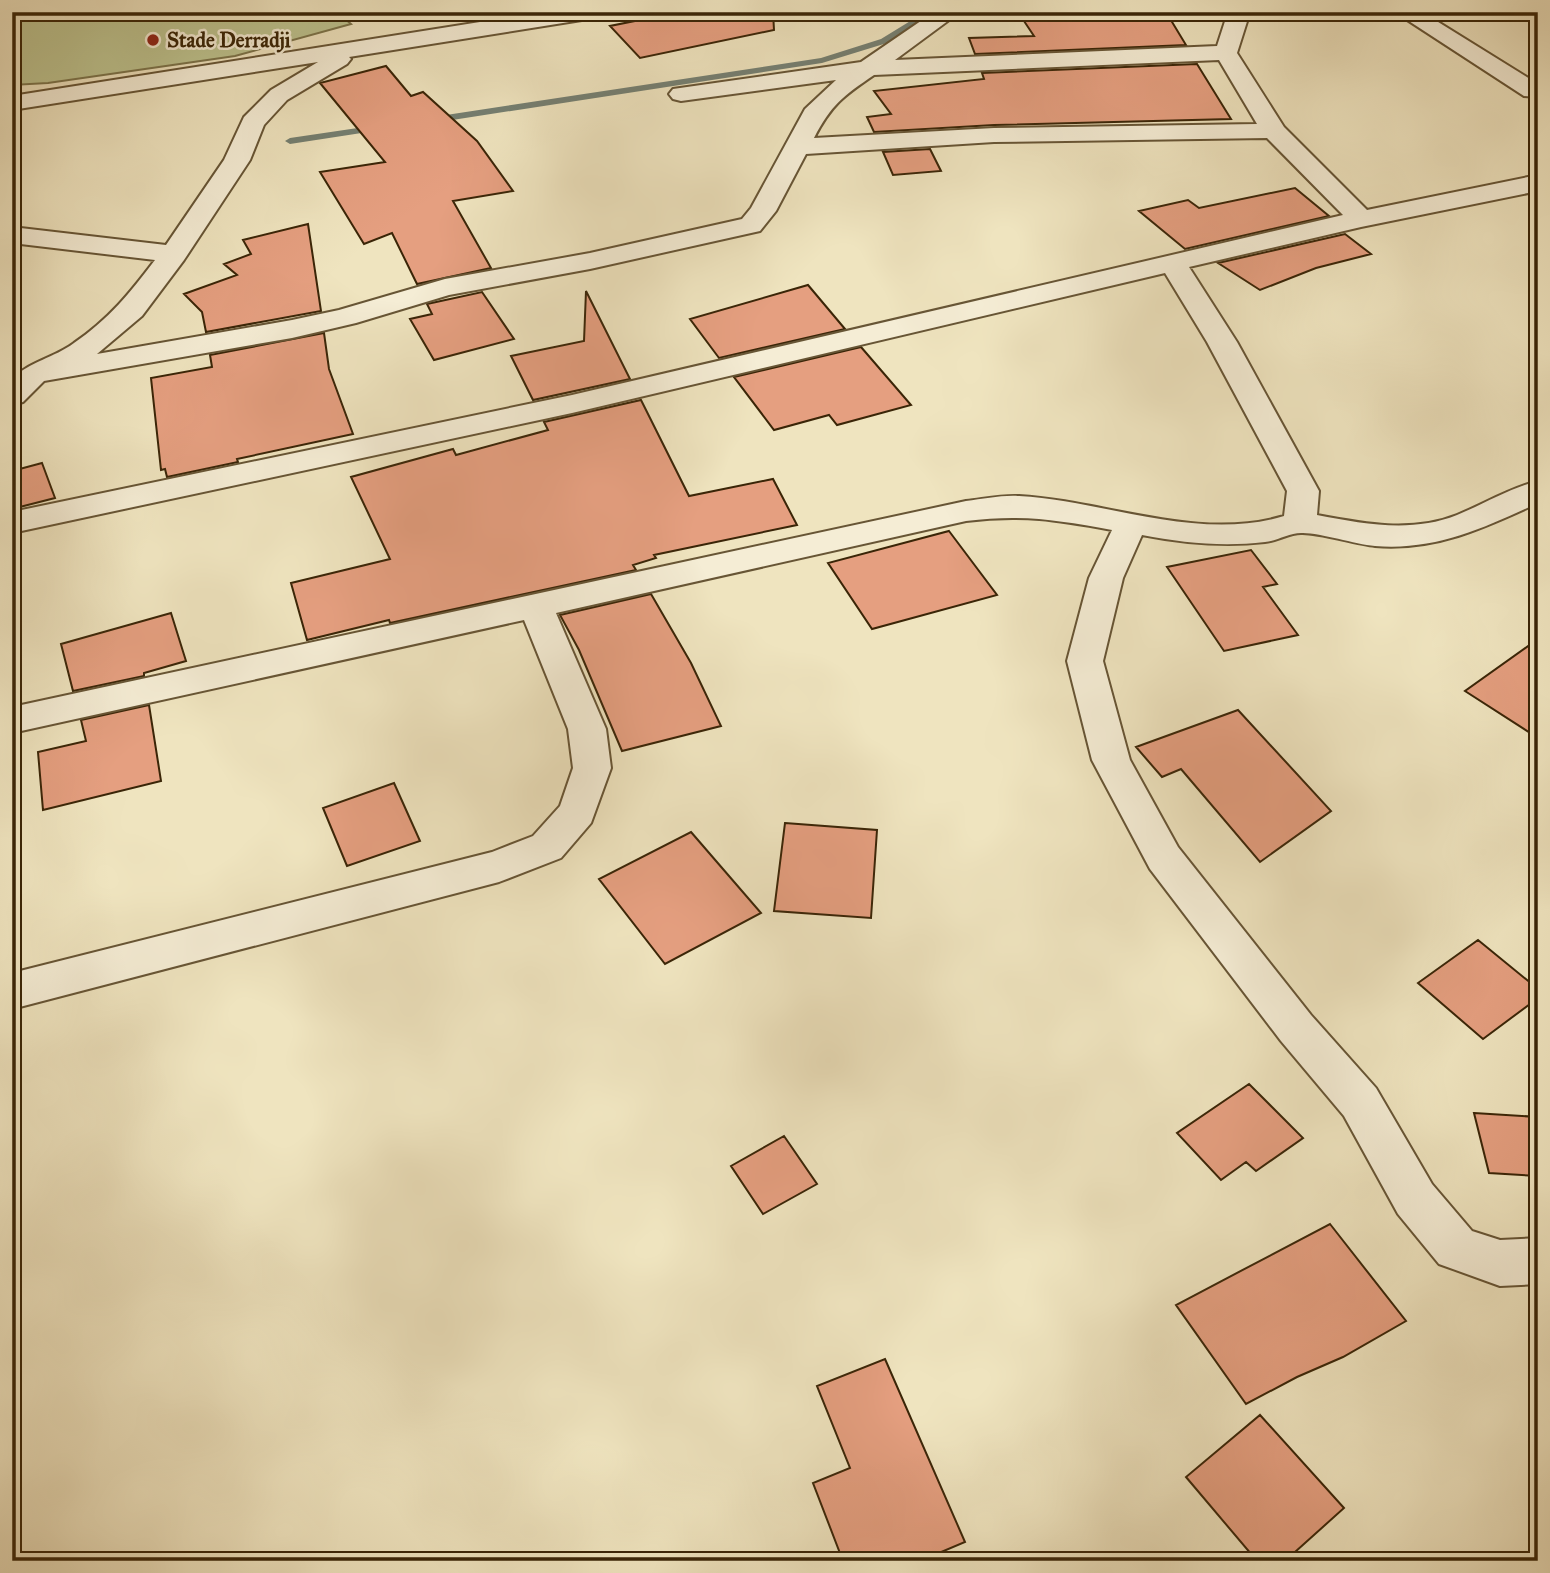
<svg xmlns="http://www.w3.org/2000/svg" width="1550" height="1573" viewBox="0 0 1550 1573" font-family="'IM FELL Great Primer',serif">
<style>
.green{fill:#bdc38f;stroke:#7c744b;stroke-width:2}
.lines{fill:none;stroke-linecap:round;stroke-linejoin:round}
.stream{fill:#758073;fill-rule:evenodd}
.building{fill:#e59f80;stroke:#3a2507;stroke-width:2}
.minor-casing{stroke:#675535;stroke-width:4}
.minor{fill:#f5edd5;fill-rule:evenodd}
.poi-dot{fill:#8f2418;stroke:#f5edd5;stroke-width:2.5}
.labels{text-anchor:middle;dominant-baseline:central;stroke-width:5;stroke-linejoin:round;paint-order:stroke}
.far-poi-label{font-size:21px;font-weight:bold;fill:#3a2507;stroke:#f5edd5;text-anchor:start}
</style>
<rect width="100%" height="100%" fill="#efe4bf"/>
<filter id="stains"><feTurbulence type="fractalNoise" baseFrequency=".00286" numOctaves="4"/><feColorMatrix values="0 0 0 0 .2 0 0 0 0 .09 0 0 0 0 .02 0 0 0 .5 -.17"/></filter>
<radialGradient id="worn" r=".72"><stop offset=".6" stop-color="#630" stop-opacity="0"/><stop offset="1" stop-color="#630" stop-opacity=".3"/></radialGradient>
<!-- green -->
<path class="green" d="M12 12H337L351 24 235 56 48 83 12 85Z"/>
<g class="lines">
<!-- stream -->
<path class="stream" d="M925 12H935L887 43 822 63 433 123 429 120 433 117 821 58 881 39Z
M378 125 381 126V130L290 144 285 141 290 138Z"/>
</g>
<!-- building -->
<path class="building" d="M680 12H773L774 30 640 58 610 26Z
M1018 12H1166L1186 45 975 54 969 38 1034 36Z
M1197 64 1231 119 994 125 874 132 867 117 891 114 874 91 984 79 982 73Z
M386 66 411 96 423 92 477 141 513 191 453 201 491 268 417 284 392 233 364 244 320 172 385 162 320 83Z
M930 149 941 171 893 175 883 152Z
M1295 188 1329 216 1185 249 1139 211 1188 200 1199 208Z
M308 224 321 311 206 332 202 312 184 294 237 275 224 264 251 254 243 240Z
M1345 234 1371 254 1316 268 1260 290 1218 263Z
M808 285 845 329 719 358 690 319Z
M586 291 630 379 533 400 511 356 584 341Z
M482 292 514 339 434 360 410 319 432 314 427 304Z
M324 333 329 369 353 434 237 459 238 462 167 477 165 469 161 470 151 378 212 367 210 355Z
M861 347 911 405 837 425 829 415 774 430 734 377Z
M641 400 689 496 773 479 797 525 654 555 656 558 633 565 636 570 390 623 389 620 307 640 291 583 390 559 351 477 453 449 456 455 548 430 544 422Z
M42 463 55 498 12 509V471Z
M949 531 997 595 872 629 828 563Z
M1251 550 1277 584 1263 587 1298 635 1224 651 1167 567Z
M651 594 691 663 721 726 622 751 579 650 560 615Z
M171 613 186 661 144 673V676L73 691 61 644Z
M1538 639V738L1465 691Z
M149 705 161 781 43 810 38 752 86 741 81 720Z
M1238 710 1331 811 1260 862 1181 769 1162 777 1136 747Z
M394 783 420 841 347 866 323 808Z
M785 823 877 830 871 918 774 911Z
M691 832 761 913 665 964 599 879Z
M1478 940 1538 989V998L1483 1039 1418 983Z
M1249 1084 1303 1138 1256 1171 1246 1162 1221 1180 1177 1133Z
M1474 1113 1538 1117V1176L1489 1173Z
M784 1136 817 1184 763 1214 731 1166Z
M1330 1224 1406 1321 1343 1357 1297 1377 1246 1404 1176 1305Z
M885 1359 965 1542 920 1561H843L813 1483 850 1468 817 1386Z
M1260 1415 1344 1508 1285 1561H1257L1186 1477Z"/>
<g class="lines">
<!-- minor casing -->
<g class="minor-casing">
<path id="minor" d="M544 12H599L596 17 588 19 349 57 351 59 347 64 287 100 264 125 250 160 184 260 142 316 97 354 292 320 339 310 445 279 590 253 742 219 751 208 805 109 836 80 681 101 673 99 669 94 673 89 861 62 934 12H960L895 60 1217 46 1228 12H1250L1237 53 1284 127 1367 210 1538 175V191L1361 227 1189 267 1237 342 1319 491 1317 515C1364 524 1412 533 1457 515 1484 504 1510 488 1538 481V503C1484 528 1435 551 1375 546 1354 544 1318 532 1301 533 1289 533 1277 541 1265 542 1223 547 1183 543 1142 535L1123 578 1103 661 1130 760 1178 847 1311 1015 1376 1088 1432 1184 1472 1231 1500 1240 1538 1238V1284L1500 1286 1439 1264 1398 1214 1344 1116 1281 1041 1150 869 1092 760 1067 661 1089 578 1112 530C1057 520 1022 514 966 521L556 613 606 729 611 768 591 823 561 858 499 882 12 1009V973L492 852 533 836 560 806 573 768 568 729 524 620 12 733V707L966 501C984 499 1001 495 1019 496 1106 501 1198 542 1284 516L1287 491 1207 342 1165 273 572 413 12 533V512L572 395 1343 215 1267 138 994 142 806 154 776 211 760 231 590 269 449 295 356 323 292 338 44 381 23 402 12 405V379C30 361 54 358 74 343 109 319 130 293 155 260L12 243V227L166 245 224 160 244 117 271 90 318 62 12 110V96ZM1219 60 1257 124 994 128 814 138C831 105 843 96 874 75Z
M1395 12H1422L1538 84V97L1524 96Z"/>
</g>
<!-- minor -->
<use href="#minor" class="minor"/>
</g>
<!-- markers -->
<circle class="poi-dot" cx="153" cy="40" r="7"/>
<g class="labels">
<!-- far-poi labels -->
<g class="far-poi-label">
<text x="167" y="40">Stade Derradji</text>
</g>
</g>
<!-- margin -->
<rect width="1550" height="1573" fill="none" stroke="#efe4bf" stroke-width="42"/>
<rect x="14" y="14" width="1522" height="1545" fill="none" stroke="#3a2507" stroke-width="3.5"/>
<rect x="21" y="21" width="1508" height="1531" fill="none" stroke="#3a2507" stroke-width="2"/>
<rect width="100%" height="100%" filter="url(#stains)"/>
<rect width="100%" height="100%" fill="url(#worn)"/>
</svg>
